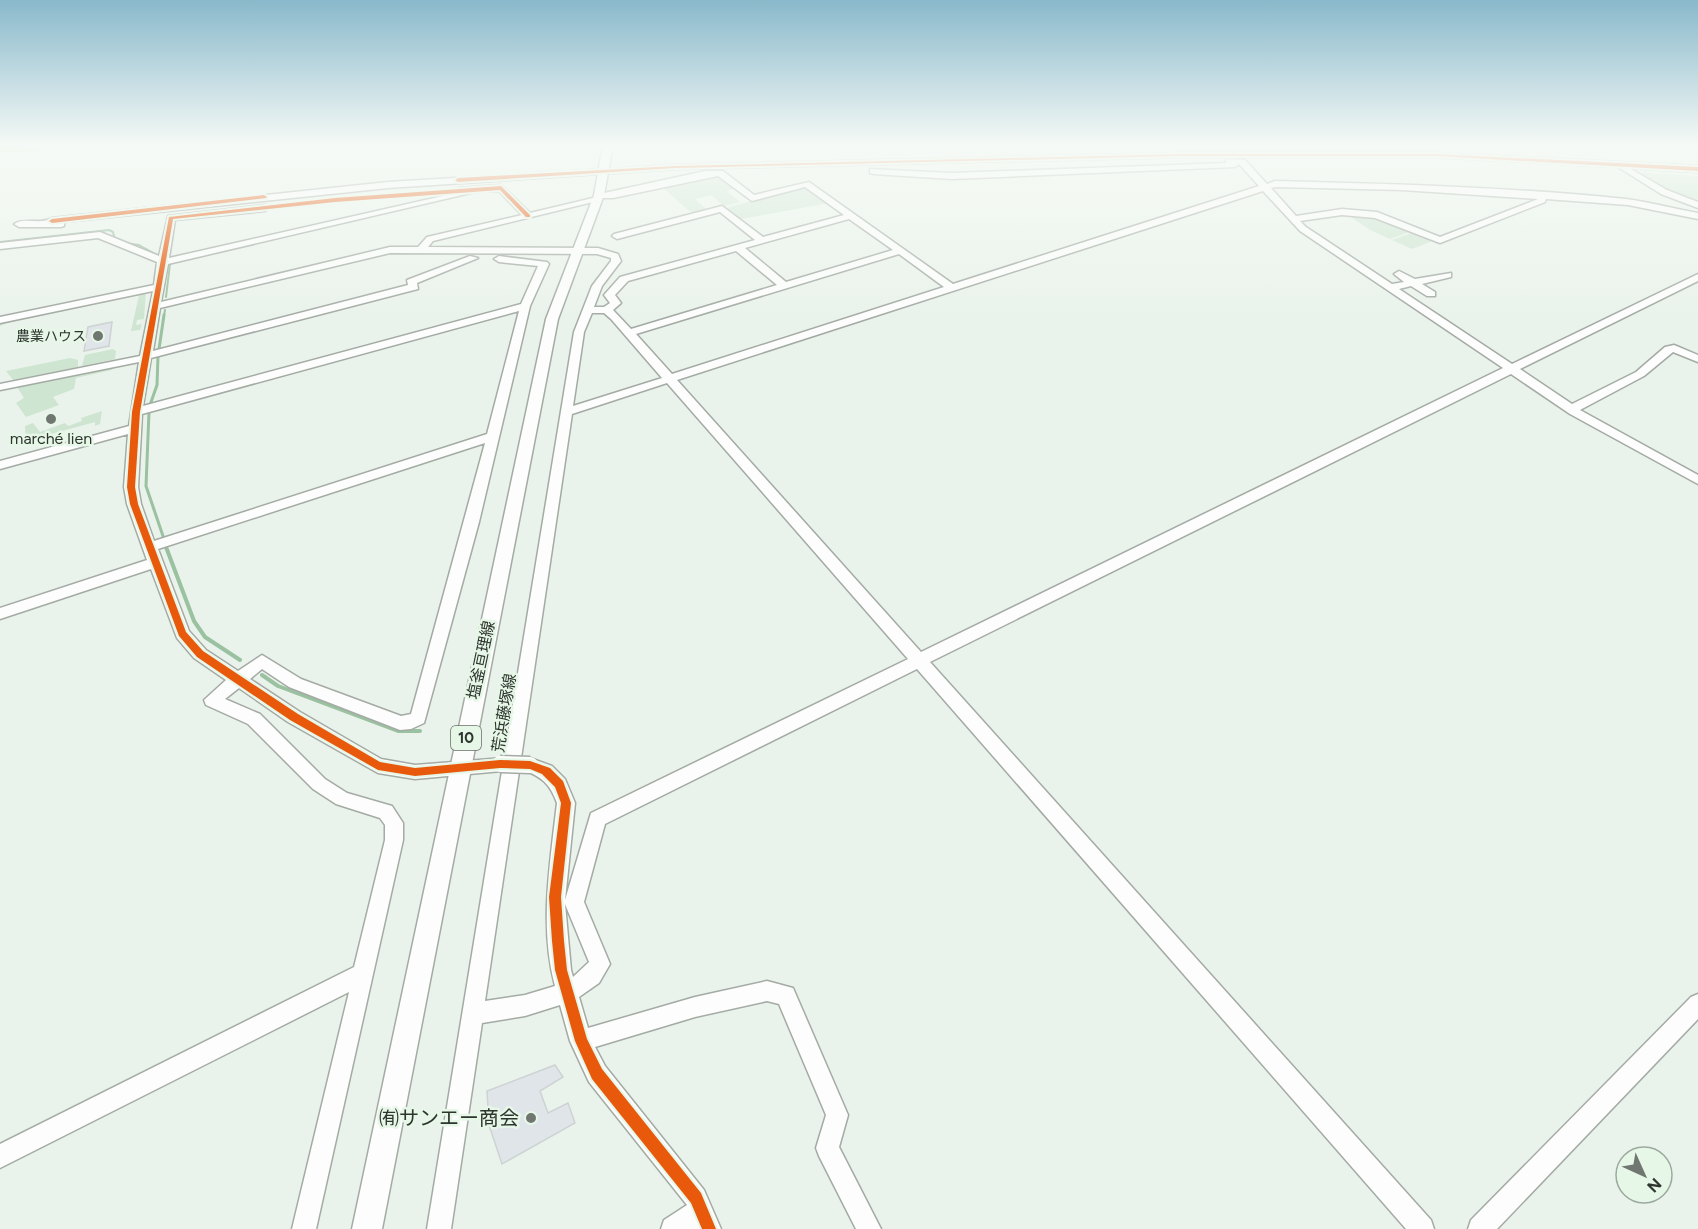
<svg xmlns="http://www.w3.org/2000/svg" width="1698" height="1229" viewBox="0 0 1698 1229" font-family="Figtree,'Noto Sans JP',sans-serif">
<style>
.green{fill:#cee5d1}
.water{fill:#9ac1a0}
.lines{fill:none;stroke-linecap:round;stroke-linejoin:round}
.stream-far2{stroke:#9ac1a0;stroke-width:2}
.stream-far1{stroke:#9ac1a0;stroke-width:3}
.stream{stroke:#9ac1a0;stroke-width:4}
.building{fill:#e0e5ea;stroke:#cdd2d2;stroke-width:1.5}
.minor-casing{stroke:#a4aaa4;stroke-width:3}
.major-casing{stroke:#a4aaa4;stroke-width:3}
.minor{fill:#fcfdfc;fill-rule:evenodd}
.major{fill:#fcfdfc;fill-rule:evenodd}
.minor-bridge-casing{stroke:#a4aaa4;stroke-width:19;stroke-linecap:butt}
.minor-bridge{stroke:#fcfdfc;stroke-width:16}
.cycleway-casing{stroke:#e6f7e8;stroke-width:4}
.cycleway{fill:#e8590c;fill-rule:evenodd}
.poi-dot{fill:#707770;stroke:#e6f7e8;stroke-width:2}
.labels{text-anchor:middle;dominant-baseline:central;stroke-width:5;stroke-linejoin:round;paint-order:stroke}
.far-poi-label{font-size:14px;fill:#2e342e;stroke:#e6f7e8;text-anchor:end}
.shield{fill:#e6f7e8;stroke:#656e66;stroke-width:1.5}
.shield-label{font-size:15px;font-weight:bold;fill:#2e342e}
.poi-label{font-size:16px;fill:#2e342e;stroke:#e6f7e8}
.street-label{font-size:16px;fill:#2e342e;stroke:#e6f7e8}
.near-poi-label{font-size:20px;fill:#2e342e;stroke:#e6f7e8;text-anchor:end}
</style>
<rect width="100%" height="100%" fill="#eaf3eb"/>
<!-- green -->
<path class="green" d="M1636 172 1698 176V202L1668 191Z
M718 175 735 188 727 191 740 202 724 206 711 195 695 199 707 210 693 214 663 188Z
M805 186 829 203 740 219 726 208Z
M1345 213 1370 215 1412 231 1390 239 1370 230Z
M1414 232 1435 240 1412 249 1392 240Z
M146 291 144 319 137 320 136 325 142 324 140 330 131 331 139 295 7 323 0 326V321Z
M113 349 116 351 115 359 82 366 85 355Z
M70 358 78 360V367L13 380 6 371Z
M113 368 112 370 76 378 74 389 53 397 59 405 26 417 16 403 24 398 17 387Z
M102 411 100 424 95 426V422L29 440 26 445 25 426 33 423 40 432 65 423 68 426 82 421 81 418Z"/>
<!-- water -->
<path class="water" d="M0 145H141L0 153Z"/>
<g class="lines">
<!-- stream-far2 -->
<path class="stream-far2" d="M0 242 109 230 113 232 115 240
M125 243 139 245 157 255
M166 297 170 264
M164 316 165 310"/>
<!-- stream-far1 -->
<path class="stream-far1" d="M159 349 164 315
M150 405 157 385 158 356
M149 412 146 486 164 539"/>
<!-- stream -->
<path class="stream" d="M166 547 194 621 205 637 240 660
M262 675 278 686 398 731H420"/>
</g>
<!-- building -->
<path class="building" d="M112 322 109 346 84 351 88 327Z
M555 1065 563 1077 540 1091 548 1113 568 1103 575 1123 502 1164 489 1125 487 1091Z"/>
<g class="lines">
<!-- minor casing -->
<g class="minor-casing">
<path id="minor" d="M1181 153H1436L1698 166V172L1629 168 1667 190 1698 202V208L1661 194 1618 167 1436 157H1181L675 169 388 188 64 222V226L61 227H19L14 224C25 217 41 225 52 218L388 182 675 165Z
M1229 159 1245 160 1267 184 1275 181C1392 184 1510 187 1626 199 1650 202 1674 209 1698 213V219L1628 205 1546 199 1545 202 1440 243 1375 218 1342 215 1300 221 1306 227 1392 284 1404 282 1394 274 1399 271 1415 279 1451 273V277L1422 284 1435 292V296H1427L1411 286 1399 289 1512 364 1698 274V281L1520 369 1572 404 1636 372 1665 347 1674 345 1698 355V362L1673 352 1644 376 1580 410 1698 475V484L1570 414 1511 374 930 662 1431 1220 1434 1229H1406L917 669 605 824 584 902 610 964 599 983 579 997 588 1028 695 997 767 981 793 988 848 1115 839 1147 881 1229H856L819 1156 816 1148 826 1115 779 1004 767 1001 695 1017 595 1047 605 1066 704 1190 721 1229H661L664 1220 687 1205 589 1082 570 1041 560 1005 525 1016 482 1023 451 1229H427L502 771 415 779 378 773 288 722 239 688 225 699 260 714 325 779 347 793 392 806 403 823V840L316 1229H292L349 992 0 1168V1144L354 967 385 840V825L380 818 336 804 313 789 248 724 206 705 204 700 226 680 194 658 177 638 151 569 0 619V608L147 560 127 504 124 487 128 434 0 469V461L129 426 139 362 0 390V384L140 356 153 291 0 323V317L154 285 157 262 98 238 0 249V243L100 232 159 256 168 216 265 205 269 208 265 211 175 220 169 258 456 193V189L459 188 501 185 530 213 597 197 601 200 433 241 428 247 598 248 618 254 621 261 602 286 594 307H604L610 303 604 295 620 277 755 240 720 212 617 239 612 236 614 234 722 206 763 237 844 215 805 187 752 201 718 176 613 198H599L595 195 705 171H723L754 195 809 182 953 284 1259 186 1239 164 1235 167 952 179 873 174 870 173V169L952 173 1227 163 1225 161ZM1276 187 1402 190 1538 199 1440 237 1377 212 1342 209 1296 216 1271 188ZM499 191 522 215 427 237 418 247H390L161 302 168 264 475 192ZM1263 191 1300 231 1503 368 921 652 677 380ZM849 219 893 250 786 282 745 248ZM736 251 777 285 631 329 613 310 621 303 615 295 628 281ZM390 253 597 254 611 258V261L592 286 574 332 504 758 415 765 381 759 300 712 250 679 262 669 289 687 400 730 411 729 424 723 479 522 530 306 549 264 547 262 499 256 494 259 499 262 538 266 521 304 143 406 151 358 418 289 417 283 478 258 470 256 407 280 408 285 153 351 160 308ZM899 254 944 287 672 374 636 334ZM519 311 487 434 154 541 141 504 138 487 142 414ZM592 313H604L611 319 662 378 573 406 584 332ZM667 383 908 659 591 813 565 900 575 803 565 779 552 766 530 758 524 760 521 765 524 770C542 777 550 784 557 803 550 864 539 926 555 986L525 995 485 1001 572 414ZM485 443 411 714 401 716 301 679 262 655 238 671 206 650 189 631 158 549ZM565 904 589 962 573 977 571 970Z
M1698 994V1019L1497 1229H1468L1471 1220 1691 997Z"/>
</g>
<!-- major casing -->
<g class="major-casing">
<path id="major" d="M603 145H613L604 195 558 319 382 1229H352L546 319 594 195Z"/>
</g>
<!-- minor -->
<use href="#minor" class="minor"/>
<!-- major -->
<use href="#major" class="major"/>
<!-- minor-bridge casing -->
<g class="minor-bridge-casing">
<path id="minor-bridge" d="M500 764 530 765"/>
</g>
<!-- minor-bridge -->
<use href="#minor-bridge" class="minor-bridge"/>
<!-- cycleway casing -->
<g class="cycleway-casing">
<path id="cycleway" d="M1181 154H1436L1698 167V171L1436 156H1181L675 168 458 182 455 180 458 178 675 166Z
M501 186 530 215V217H526L500 190 335 202 173 219 140 412 135 487 138 504 186 632 203 651 298 714 380 762 415 768 500 760 530 761 550 768 563 781 571 803 561 897 564 941 567 970 587 1039 602 1069 701 1193 716 1229H702L691 1203 592 1079 575 1041 555 970 552 941 549 897 561 803 555 787 542 774 530 769 500 768 415 776 378 770 290 720 197 657 179 636 130 504 127 487 132 412 169 217 335 198Z
M264 195 267 197 266 198 52 223 49 221 52 219Z"/>
</g>
<!-- cycleway -->
<use href="#cycleway" class="cycleway"/>
</g>
<!-- sky -->
<linearGradient id="sky" x2="0" y2="1"><stop stop-color="#89b9cb"/><stop offset="0.46" stop-color="#f6faf6"/><stop offset="1" stop-color="#f6faf6" stop-opacity="0"/></linearGradient>
<rect width="1698" height="317" fill="url(#sky)"/>
<!-- markers -->
<g class="poi-dot">
<circle cx="98" cy="336" r="6"/>
<circle cx="51" cy="419" r="6"/>
<circle cx="531" cy="1118" r="6"/>
</g>
<g class="labels">
<!-- far-poi labels -->
<g class="far-poi-label">
<text x="86" y="336">農業ハウス</text>
</g>
<!-- shield labels -->
<rect class="shield" x="451" y="726" width="30" height="24" rx="4.5"/>
<g class="shield-label">
<text x="466" y="738">10</text>
</g>
<!-- poi labels -->
<g class="poi-label">
<text x="51" y="438">marché lien</text>
</g>
<!-- street labels -->
<g class="street-label">
<text transform="translate(481 660) rotate(-78)">塩釜亘理線</text>
<text transform="translate(504 713) rotate(-81)">荒浜藤塚線</text>
</g>
<!-- near-poi labels -->
<g class="near-poi-label">
<text x="519" y="1118">㈲サンエー商会</text>
</g>
</g>
<!-- north arrow -->
<g transform="translate(1644 1175) rotate(135)"><circle r="28" fill="#e6f7e8" stroke="#9ca99e" stroke-width="1.5"/>
<path d="M0-4.5L10 22L0 15L-10 22Z" fill="#707770"/>
<text y="-9" font-size="16" font-weight="bold" text-anchor="middle" fill="#2e342e">N</text>
</g>
</svg>
